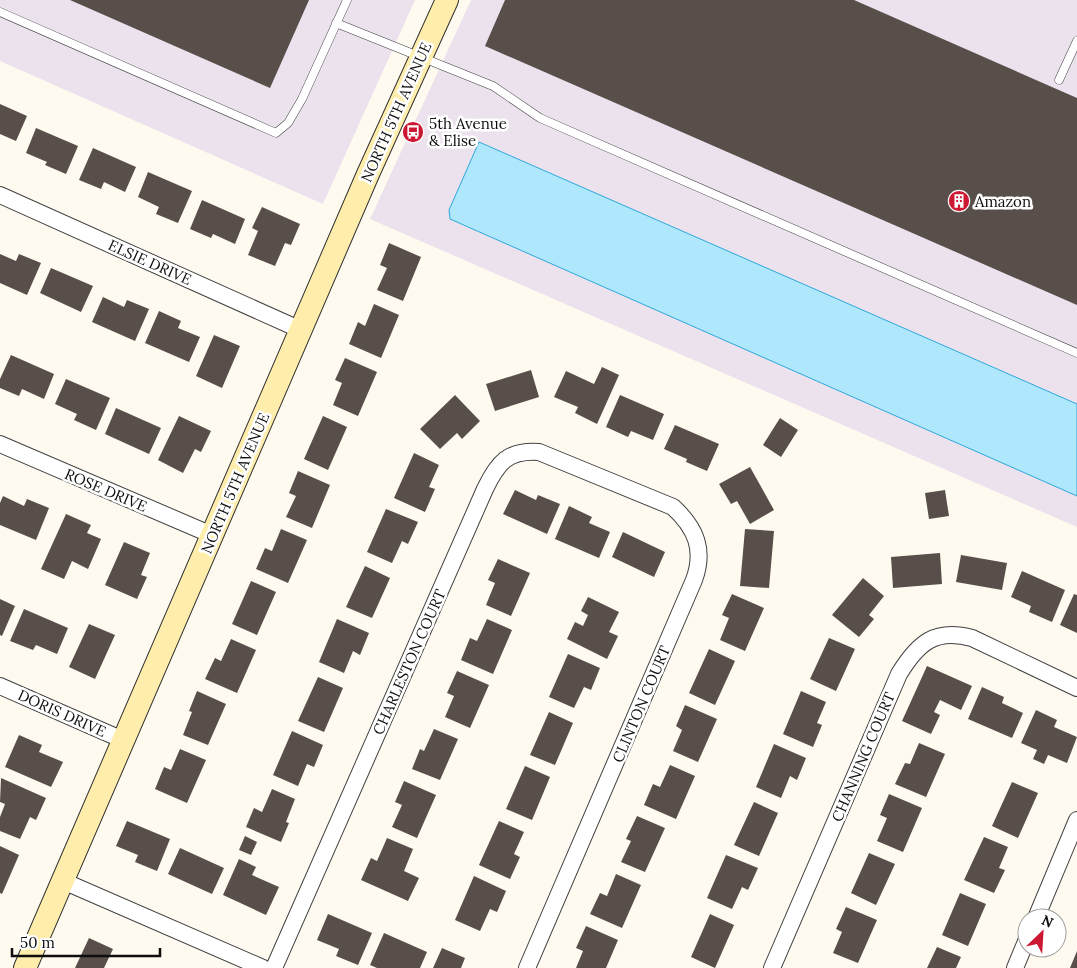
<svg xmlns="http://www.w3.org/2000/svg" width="1077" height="968" viewBox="0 0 1077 968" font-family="Lora,serif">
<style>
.industrial{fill:#ebe2ee}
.water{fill:#afe7fc;stroke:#2ea8db}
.building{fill:#584e4a}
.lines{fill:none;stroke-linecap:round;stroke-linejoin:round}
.lane-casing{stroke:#414141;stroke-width:9}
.street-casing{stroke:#414141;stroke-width:18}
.secondary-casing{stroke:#303030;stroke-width:24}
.lane{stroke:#fff;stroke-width:8}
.street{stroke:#fff;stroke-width:16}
.secondary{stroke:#ffedab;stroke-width:22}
.labels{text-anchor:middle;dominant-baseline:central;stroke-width:5;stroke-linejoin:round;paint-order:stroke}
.street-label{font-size:15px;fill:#0e0e0e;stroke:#fff}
.poi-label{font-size:15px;fill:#0e0e0e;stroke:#fff;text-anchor:start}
</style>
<rect width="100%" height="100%" fill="#fffaf0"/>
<!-- industrial -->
<path class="industrial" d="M0 0H415L323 204 0 61Z
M471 0H1077V527L370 219Z"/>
<!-- water -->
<path class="water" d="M479 142 1077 404V496L450 219 449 210Z"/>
<!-- building -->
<path class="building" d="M70 0H309L270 88Z
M505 0H854L1077 98V305L485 46Z
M0 104 27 116 16 141 0 134Z
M36 128 78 146 66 174 45 165 47 162 26 153Z
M93 148 136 167 125 192 104 182 101 189 79 180Z
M148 172 192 191 178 223 156 214 159 207 138 197Z
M202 200 245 219 235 244 213 234 211 238 190 229Z
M262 207 300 224 291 245 285 243 275 266 248 255 258 231 252 228Z
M389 243 421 257 403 301 377 290 387 268 380 265Z
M0 254 16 261 19 254 41 263 27 295 0 283Z
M51 268 93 286 81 312 40 293Z
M103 297 124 307 127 300 149 309 135 341 92 322Z
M374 304 399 315 381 358 349 344 358 322 365 326Z
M159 311 181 321 178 328 200 337 189 362 145 343Z
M214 335 240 346 222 388 196 376Z
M11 355 54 374 44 399 22 389 19 396 0 388V379Z
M345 358 377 372 358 416 333 405 342 383 335 380Z
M602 367 619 375 597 424 575 413 578 407 554 397 566 371 594 384Z
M531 370 539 397 495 411 486 384Z
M66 379 110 398 96 430 74 420 77 414 55 404Z
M455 395 480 421 462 439 457 433 440 449 420 429Z
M620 395 664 414 653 440 631 431 628 437 606 427Z
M116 408 161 428 149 454 105 434Z
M179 416 211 431 201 452 195 449 183 473 158 460Z
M323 416 347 427 328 470 304 459Z
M780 418 798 430 781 457 763 445Z
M675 425 719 444 707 471 686 462 687 459 664 449Z
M414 453 439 465 429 487 435 489 425 512 394 498Z
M750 467 774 510 750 524 737 501 731 504 719 484Z
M298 471 330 485 312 528 286 517 296 496 289 493Z
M515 490 536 500 538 495 560 504 547 534 503 514Z
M945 490 949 516 929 519 925 493Z
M3 496 24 506 27 499 49 508 36 540 0 525V503Z
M569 506 592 517 589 523 610 532 599 558 555 539Z
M386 509 418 522 408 544 402 541 392 563 367 552Z
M66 514 91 525 87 533 101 539 88 569 72 561 64 579 41 569Z
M281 529 307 540 288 583 256 569 265 548 272 551Z
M745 529 774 531 769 588 740 586Z
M623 532 665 552 654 577 612 557Z
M124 542 150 553 141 575 147 577 137 599 105 585Z
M940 553 942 584 893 588 891 557Z
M961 555 1007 563 1002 590 956 582Z
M498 559 530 573 511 616 486 605 495 583 488 580Z
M365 566 390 578 372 618 346 607Z
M1022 571 1065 590 1052 622 1029 612 1031 606 1011 597Z
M863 578 884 596 869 615 874 619 859 637 832 615Z
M251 581 276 592 257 635 232 624Z
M732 594 764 608 745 651 720 640 729 618 722 615Z
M1074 594 1077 595V633L1060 625Z
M588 597 619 612 609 632 618 636 607 659 567 639 575 622 583 626 588 615 581 611Z
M0 599 15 606 2 636 0 635Z
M24 609 68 628 57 654 36 645 33 650 10 641Z
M337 619 369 633 360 655 353 651 344 673 319 662Z
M487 619 512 630 493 674 461 660 470 638 477 641Z
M89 624 115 635 95 679 69 667Z
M829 638 855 649 836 691 810 679Z
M231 639 256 650 237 693 205 679 215 658 221 661Z
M709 649 735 661 715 705 689 693Z
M568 654 600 668 591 690 584 687 574 708 549 697Z
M927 666 972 686 961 710 940 700 934 712 940 715 931 734 902 721Z
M457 671 489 685 470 728 445 717 454 696 447 693Z
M318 677 343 688 324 732 298 721Z
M982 687 1004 697 1002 703 1023 713 1012 738 968 719Z
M197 691 226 704 208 745 183 735 192 712 189 711Z
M801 691 826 702 817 723 822 725 813 747 783 734Z
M685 705 717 719 698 762 673 751 682 730 676 726Z
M1036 710 1057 720 1054 727 1077 737 1067 763 1048 755 1044 764 1033 759 1037 750 1021 743Z
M549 712 573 723 555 765 530 755Z
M434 729 458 739 440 780 412 769 420 749 424 751Z
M292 731 323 745 314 767 307 764 298 786 273 775Z
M19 735 42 745 39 752 63 762 51 787 5 767Z
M919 743 945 754 926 797 895 784 905 763 910 764Z
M774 744 806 758 797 780 790 776 781 798 756 787Z
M180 749 206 760 187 803 155 789 164 767 171 770Z
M670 765 695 776 676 819 644 805 653 784 660 787Z
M525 766 550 777 532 820 506 809Z
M1 778 46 798 36 820 30 817 20 839 0 831V817L5 804 0 802Z
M404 781 436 795 417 838 392 827 402 805 395 802Z
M1012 782 1038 793 1018 838 992 826Z
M272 789 295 799 286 822 289 823 281 842 246 827 254 808 262 812Z
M889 794 922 808 903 852 877 841 887 818 880 815Z
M754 802 778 813 759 856 734 845Z
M637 816 665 828 645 872 621 862 631 841 626 839Z
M127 821 170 839 157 871 135 862 138 855 116 846Z
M499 821 524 832 514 854 520 857 510 879 479 865Z
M245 836 257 842 251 855 239 850Z
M984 837 1008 847 999 868 1005 870 994 893 964 880Z
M387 838 413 849 404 871 419 878 408 901 361 880 371 858 377 861Z
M0 846 19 855 2 894 0 893Z
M180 848 224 868 212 894 168 874Z
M869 853 895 864 876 905 851 893Z
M726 855 758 868 748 890 742 887 732 909 707 898Z
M239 859 256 867 252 875 279 887 266 915 223 895Z
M616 874 641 885 622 928 590 914 600 893 607 896Z
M474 876 506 891 497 912 490 909 480 931 455 920Z
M960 893 986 904 968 946 942 935Z
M846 907 877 920 858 963 833 953 842 932 836 929Z
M328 914 372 933 358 965 336 956 339 949 317 940Z
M710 914 734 925 715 968 691 957Z
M586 926 618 940 606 968H576L583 951 576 948Z
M384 933 427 952 420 968H377L370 965Z
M89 938 113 949 104 968H75Z
M937 947 961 957 956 968H927Z
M442 948 465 958 461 968H433Z
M1077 951V968H1070Z"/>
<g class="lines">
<!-- lane casing -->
<g class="lane-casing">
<path id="lane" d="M0 12 276 133 288 123 302 99 347 0
M336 23 493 86 540 118 1077 353
M1059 80 1077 41"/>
</g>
<!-- street casing -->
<g class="street-casing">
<path id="street" d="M0 195 301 330
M0 444 212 535
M0 686 123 740
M63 881 263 968
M1036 918 1077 820
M274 968 485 489C498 462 508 450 539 452L673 507C696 528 705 550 694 580L527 968
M772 968 899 674C918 643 935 628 972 638L1077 688
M1015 968 1027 939"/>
</g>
<!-- secondary casing -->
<g class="secondary-casing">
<path id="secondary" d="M25 968 368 174 447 0"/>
</g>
<!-- lane -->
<use href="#lane" class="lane"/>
<!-- street -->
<use href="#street" class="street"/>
<!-- secondary -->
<use href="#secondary" class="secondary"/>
</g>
<!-- icons -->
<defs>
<g id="bus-disc" transform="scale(1.125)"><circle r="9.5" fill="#cd1833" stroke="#fff"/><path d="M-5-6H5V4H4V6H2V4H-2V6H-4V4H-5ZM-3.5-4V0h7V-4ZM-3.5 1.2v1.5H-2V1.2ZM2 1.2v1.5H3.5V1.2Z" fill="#fff"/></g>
<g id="building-disc" transform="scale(1.125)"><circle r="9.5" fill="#cd1833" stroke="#fff"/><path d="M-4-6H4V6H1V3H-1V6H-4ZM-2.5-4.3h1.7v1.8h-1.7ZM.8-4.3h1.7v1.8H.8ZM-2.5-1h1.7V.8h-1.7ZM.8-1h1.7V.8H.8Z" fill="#fff"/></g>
</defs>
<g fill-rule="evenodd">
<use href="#bus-disc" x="413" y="132"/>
<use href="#building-disc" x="959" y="201"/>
</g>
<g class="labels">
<!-- street labels -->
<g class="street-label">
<text transform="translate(396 112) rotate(-66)">NORTH 5TH AVENUE</text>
<text transform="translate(150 262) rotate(24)">ELSIE DRIVE</text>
<text transform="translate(235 483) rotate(-67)">NORTH 5TH AVENUE</text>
<text transform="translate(106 490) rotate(23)">ROSE DRIVE</text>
<text transform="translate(409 662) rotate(-66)">CHARLESTON COURT</text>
<text transform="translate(641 704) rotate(-67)">CLINTON COURT</text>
<text transform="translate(62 713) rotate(24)">DORIS DRIVE</text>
<text transform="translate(863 757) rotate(-67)">CHANNING COURT</text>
</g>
<!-- poi labels -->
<g class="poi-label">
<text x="429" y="123">5th Avenue<tspan x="429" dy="17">&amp; Elise</tspan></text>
<text x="975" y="201">Amazon</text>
</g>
</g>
<!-- north arrow -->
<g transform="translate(1042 933) rotate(25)"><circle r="24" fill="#ffffff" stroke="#9f9f9f"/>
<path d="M0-4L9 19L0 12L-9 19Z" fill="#cd1833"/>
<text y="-8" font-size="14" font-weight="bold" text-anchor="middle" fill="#0e0e0e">N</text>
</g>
<!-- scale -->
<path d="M12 948v8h148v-8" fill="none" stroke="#0e0e0e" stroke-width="2.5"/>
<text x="20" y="948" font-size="15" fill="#0e0e0e" stroke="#ffffff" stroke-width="4" paint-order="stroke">50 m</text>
</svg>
